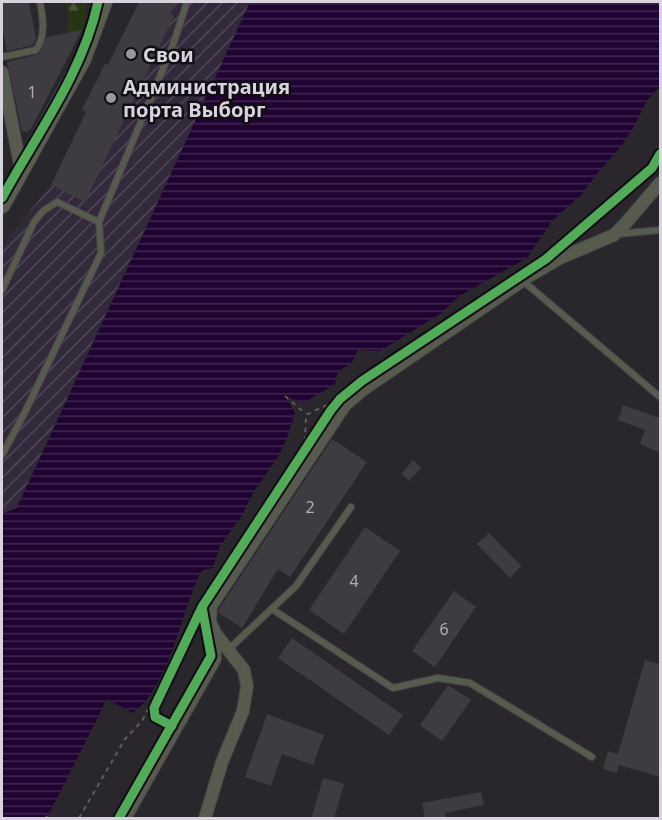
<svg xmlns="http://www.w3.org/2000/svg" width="662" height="820" viewBox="0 0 662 820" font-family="'Noto Sans',sans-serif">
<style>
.industrial{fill:url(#industrial-furrows)}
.forest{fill:url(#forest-firs)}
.water{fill:url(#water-rules)}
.pier{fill:#29262c}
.building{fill:#3e3b41}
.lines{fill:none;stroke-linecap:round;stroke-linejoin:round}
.lane-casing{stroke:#454347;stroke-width:8}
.street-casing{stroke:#454347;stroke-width:14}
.secondary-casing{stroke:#454347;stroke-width:18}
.path{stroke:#5c5e58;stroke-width:2;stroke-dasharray:4.5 4.5;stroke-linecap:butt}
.lane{stroke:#565b4e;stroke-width:6}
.street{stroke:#565b4e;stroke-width:12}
.secondary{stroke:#585f4e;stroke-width:16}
.cycleway-casing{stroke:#110d14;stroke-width:13}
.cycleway{stroke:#51ab58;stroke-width:9}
.poi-dot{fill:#9b969f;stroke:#110d14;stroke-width:2}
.labels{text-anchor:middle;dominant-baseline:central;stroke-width:5;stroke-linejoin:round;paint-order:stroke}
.number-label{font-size:16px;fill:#b2adb6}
.poi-label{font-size:20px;font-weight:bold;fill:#d8d3dd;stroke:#110d14;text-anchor:start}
</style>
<defs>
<pattern id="industrial-furrows" width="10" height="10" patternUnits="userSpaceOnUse" patternTransform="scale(1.5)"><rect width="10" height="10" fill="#32293b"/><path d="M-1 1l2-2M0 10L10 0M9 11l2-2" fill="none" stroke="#4f4757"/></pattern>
<pattern id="forest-firs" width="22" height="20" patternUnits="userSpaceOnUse" patternTransform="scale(1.5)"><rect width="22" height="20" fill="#283514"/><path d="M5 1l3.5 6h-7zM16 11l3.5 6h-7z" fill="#465136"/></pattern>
<pattern id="water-rules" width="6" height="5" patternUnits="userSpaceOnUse" patternTransform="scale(1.5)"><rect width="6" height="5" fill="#200333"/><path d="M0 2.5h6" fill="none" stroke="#402750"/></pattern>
</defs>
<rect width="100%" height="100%" fill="#29262c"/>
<!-- industrial -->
<path class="industrial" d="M139 2H250L16 508 2 514V250L4 243 51 185 86 112 82 110 105 64 108 65Z"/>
<!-- forest -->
<path class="forest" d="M65 2H87L83 30 67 33 69 16Z"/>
<!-- water -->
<path class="water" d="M250 2H660V87L647 100 636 123 622 145 600 170 581 195 552 221 527 258 461 295 440 314 380 351 358 350 351 364 338 371 335 384 304 403 286 397 295 413 286 440 278 457 254 491 241 517 220 546 213 568 202 570C180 611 171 687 132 713L76 818H2V514L17 508Z"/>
<!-- pier -->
<path class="pier" d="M107 699 133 713 76 818H47Z"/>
<!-- building -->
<path class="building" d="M2 2H29L36 38 33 45 7 51 2 27Z
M139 2H176L170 14 174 16 85 202 51 185 86 112 82 110 105 64 108 65Z
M82 30 31 129 27 132 22 131 7 62 39 54 47 37Z
M623 405 660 418V453L640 444 645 430 618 420Z
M332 439 367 462 290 577 278 569 242 628 219 613V609Z
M413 460 421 468 409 481 401 474Z
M365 527 400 551 344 634 309 610Z
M489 533 521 566 510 578 477 544Z
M454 591 476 607 435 667 412 651Z
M292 638 403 715 389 735 278 658Z
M645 660 660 664V777L619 765 617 773 603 769 608 751 618 754Z
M448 685 471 700 442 741 420 725Z
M267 714 324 735 313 765 282 754 271 786 245 777Z
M323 778 344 784 334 819H311Z
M481 792 484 805 445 813 446 819H425L422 803Z"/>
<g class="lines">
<!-- lane casing -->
<g class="lane-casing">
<path id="lane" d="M2 57 36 50C46 36 43 18 40 2
M617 234 660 230
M523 281 660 397
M2 290 34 222 43 211 57 202 99 222
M2 455 24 414 101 253 99 222 173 45 187 2
M272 609 393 688 438 678 470 683 592 757
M229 649 296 586 351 507"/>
</g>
<!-- street casing -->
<g class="street-casing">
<path id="street" d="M2 72 21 170
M125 818 215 659V633L210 621 211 606 345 405 364 389 529 276 560 258 614 235 625 224 660 183
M205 818 222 762 243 711 247 686 244 670 215 633"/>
</g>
<!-- secondary casing -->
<g class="secondary-casing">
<path id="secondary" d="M2 205 83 59 104 2"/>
</g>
<!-- path -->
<path class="path" d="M634 178 652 173
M553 246 649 165 660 146
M285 396 306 414
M305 441 306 415 329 404
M46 818 47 816
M79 818 125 739 142 721 197 613"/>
<!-- lane -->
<use href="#lane" class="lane"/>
<!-- street -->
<use href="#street" class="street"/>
<!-- secondary -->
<use href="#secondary" class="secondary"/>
<!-- cycleway casing -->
<g class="cycleway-casing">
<path id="cycleway" d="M2 198C36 135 83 73 98 2
M172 726 155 717 154 708 202 607
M119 818 211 656 202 607 331 410 340 399 362 381 546 259 652 168 660 154"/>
</g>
<!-- cycleway -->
<use href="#cycleway" class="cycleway"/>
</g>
<!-- markers -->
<g class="poi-dot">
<circle cx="131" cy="54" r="6"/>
<circle cx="111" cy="98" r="6"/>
</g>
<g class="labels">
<!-- number labels -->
<g class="number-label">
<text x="32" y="92">1</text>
<text x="310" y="507">2</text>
<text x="354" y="581">4</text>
<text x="444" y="629">6</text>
</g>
<!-- poi labels -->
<g class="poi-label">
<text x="143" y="54">Свои</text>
<text x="123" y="86">Администрация<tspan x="123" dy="23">порта Выборг</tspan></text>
</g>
</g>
<!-- border -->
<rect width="662" height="820" fill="none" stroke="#d8d3dd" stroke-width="6"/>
</svg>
